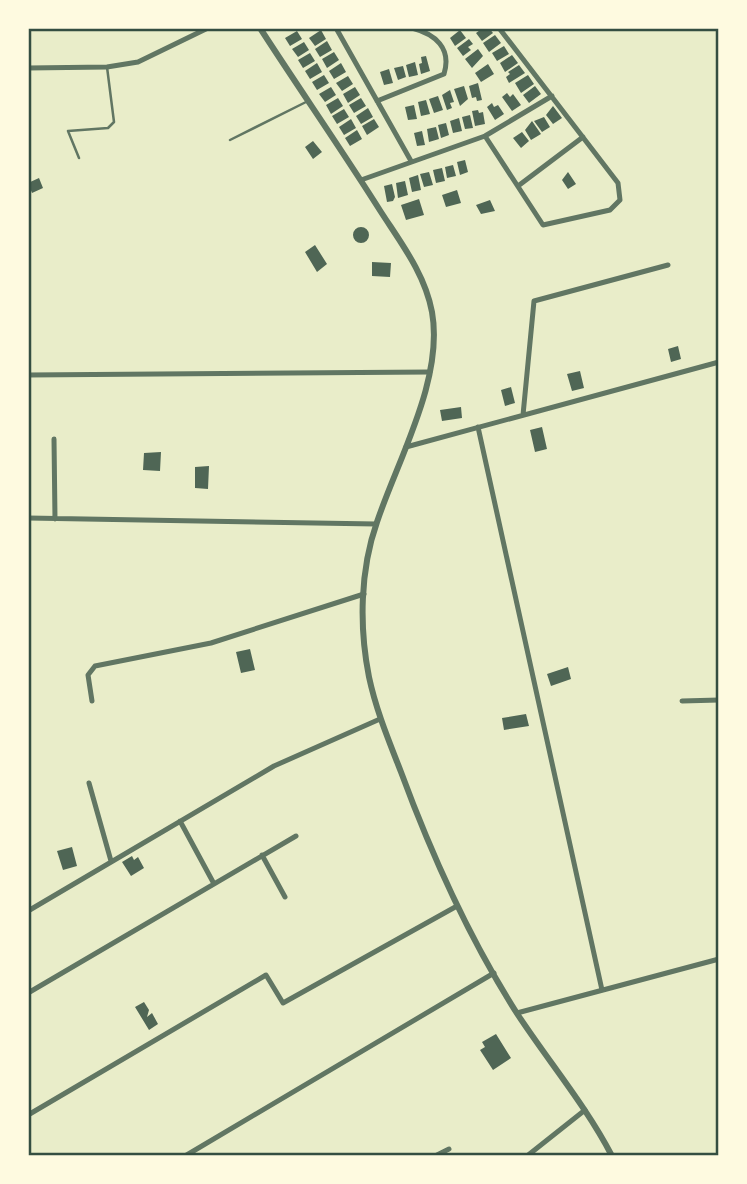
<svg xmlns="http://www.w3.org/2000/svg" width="747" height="1184" viewBox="0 0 747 1184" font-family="'Golos Text',sans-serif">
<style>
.building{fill:#4f6655}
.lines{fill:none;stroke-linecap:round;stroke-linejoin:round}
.service{stroke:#617663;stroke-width:2.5}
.minor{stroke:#617663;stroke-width:5}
.tertiary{stroke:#617663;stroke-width:6}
.neatline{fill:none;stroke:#344e41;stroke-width:2.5}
</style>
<rect width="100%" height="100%" fill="#e9edc9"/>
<!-- building -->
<path class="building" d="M483 28H489L493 33 482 41 476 33Z
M321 30 326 39 315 46 309 38Z
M460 30 466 38 455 46 450 38Z
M297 31 302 39 290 46 285 38Z
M495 35 501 43 489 52 483 43Z
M469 39 473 44 468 47 471 50 463 56 457 48Z
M327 41 332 50 320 57 315 49Z
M304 42 309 50 298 57 292 49Z
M504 46 509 54 497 61 492 53Z
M478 49 483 56 472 68 465 59Z
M334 52 339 60 327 68 322 59Z
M310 53 315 61 303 68 298 60Z
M512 55 518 63 505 72 500 63Z
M426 56 430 71 421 74 419 64 422 63 421 57Z
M415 62 418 75 409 77 406 65Z
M317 63 322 72 310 79 305 71Z
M341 63 346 72 334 79 329 71Z
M488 64 494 74 481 82 475 73Z
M519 65 525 73 509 83 506 77 510 74 508 72Z
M403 66 406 77 398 80 394 68Z
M389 69 393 83 384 85 380 72Z
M324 75 329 83 317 90 312 82Z
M528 75 534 84 521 93 515 83Z
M348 76 353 84 342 91 336 83Z
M478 83 482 100 477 101 476 97 472 98 469 86Z
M464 86 468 99 460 106 454 89Z
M535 86 541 94 529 103 523 95Z
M331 87 336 95 325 102 319 94Z
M355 87 360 95 348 103 343 94Z
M450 90 454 102 450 103 452 108 447 110 442 95Z
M507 93 510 97 513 94 521 105 512 111 502 97Z
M438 96 443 110 434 113 429 99Z
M338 98 343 106 331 114 326 105Z
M361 98 366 106 354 113 349 105Z
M426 100 430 114 421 116 418 102Z
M492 103 494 107 498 105 504 114 495 120 487 107Z
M414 105 417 119 408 120 405 107Z
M553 106 562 118 553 124 546 115Z
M368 108 373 117 361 124 356 116Z
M344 109 349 117 337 124 332 116Z
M478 110 479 113 483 112 485 124 475 126 472 111Z
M470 115 473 128 465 129 462 117Z
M544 117 550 127 542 132 534 121Z
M459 118 462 131 453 133 450 121Z
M351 119 356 128 344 135 339 127Z
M374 119 379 127 367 135 362 126Z
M532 121 541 134 531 140 525 130Z
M446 123 449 135 441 138 438 125Z
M436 127 439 139 429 142 427 129Z
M357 130 362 139 350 146 345 138Z
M422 131 425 145 417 146 414 133Z
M522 132 529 141 521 148 513 138Z
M313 141 322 152 313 159 305 147Z
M465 160 468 172 460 175 457 162Z
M453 165 456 176 447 178 445 167Z
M442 168 445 181 436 183 433 170Z
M429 172 433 185 424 187 420 174Z
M568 172 576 184 568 189 562 180Z
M418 175 421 190 412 192 409 178Z
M39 178 43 188 32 193 28 183Z
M405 181 408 195 398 198 396 183Z
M392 184 395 197 393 201 387 202 384 186Z
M457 190 461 203 446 207 442 195Z
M419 199 424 215 406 220 401 205Z
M490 200 495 211 481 214 476 205Z
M353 235a8 8 0 1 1 16 0a8 8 0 1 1-16 0Z
M315 245 327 264 317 272 305 252Z
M372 262 391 263 390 277 372 276Z
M678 346 681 359 671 362 668 349Z
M580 371 584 388 572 391 567 374Z
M511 387 515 403 505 406 501 390Z
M461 407 462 418 442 421 440 410Z
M542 427 547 449 535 452 530 430Z
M161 452 160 471 143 470 144 453Z
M209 466 208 489 195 488V467Z
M250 649 255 670 241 673 236 652Z
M568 667 571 679 551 686 547 674Z
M526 714 529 726 504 730 502 718Z
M72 847 77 866 63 870 57 851Z
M132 856 134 860 138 857 144 868 131 876 122 862Z
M144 1002 149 1010 147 1017 152 1013 158 1024 149 1030 135 1007Z
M496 1034 511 1058 493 1070 480 1050 485 1047 482 1042Z"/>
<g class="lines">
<!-- service -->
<path class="service" d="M230 140 306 102
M79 158 68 131 108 128 114 122 107 67"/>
<!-- minor -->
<path class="minor" d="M336 28 411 161
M28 68 107 67 138 62 208 28
M377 101 444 74C452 48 435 34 412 28
M485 136 543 225 610 210 620 200 618 183 499 28
M361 180 485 136 552 96
M518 186 583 137
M28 375 430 372
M523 415 534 301 668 265
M478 427 602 990
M54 439 55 519
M406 447 719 362
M28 518 376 524
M92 701 88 675 95 666 211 643 364 594
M682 701 719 700
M89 783 111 861
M180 821 213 882
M262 855 285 897
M28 911 274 766 380 719
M28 993 296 836
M517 1013 719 959
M28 1115 266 975 283 1003 457 906
M185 1156 494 973
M435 1156 449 1149
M527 1156 585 1110"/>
<!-- tertiary -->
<path class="tertiary" d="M260 28C300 90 342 150 381 212 401 243 425 274 432 312 444 379 398 459 377 522 360 570 359 627 369 677 376 710 389 741 401 772 432 856 470 940 518 1015 549 1062 586 1106 612 1156"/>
</g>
<!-- border -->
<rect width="747" height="1184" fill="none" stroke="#fefae0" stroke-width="60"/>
<rect x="30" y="30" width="687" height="1124" class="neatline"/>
</svg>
